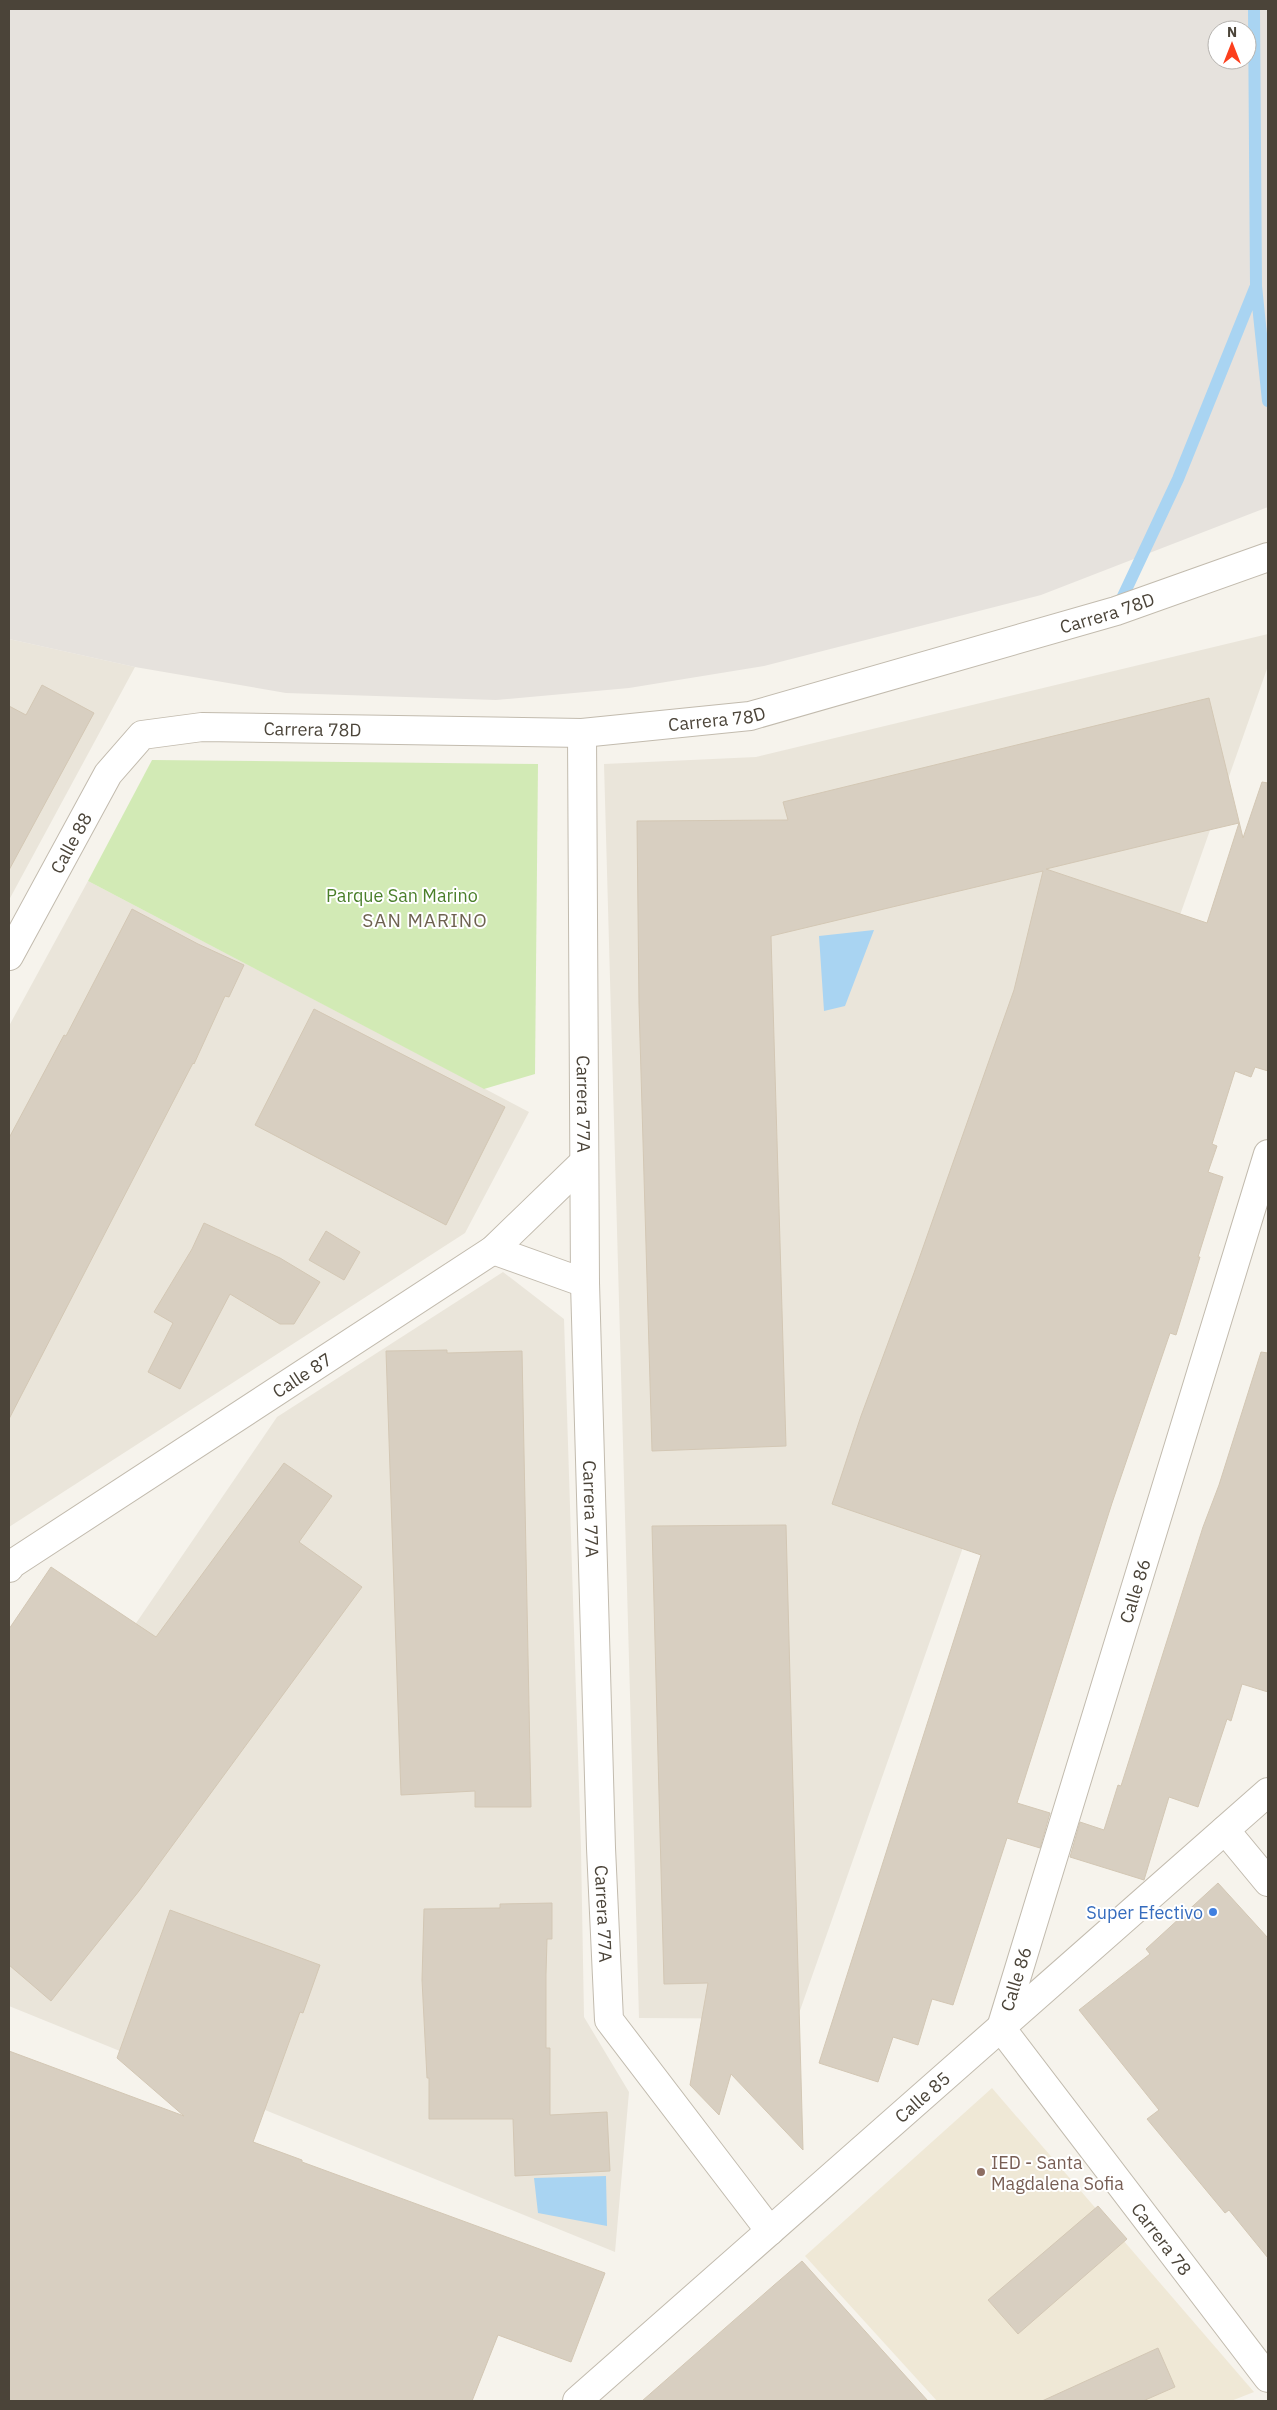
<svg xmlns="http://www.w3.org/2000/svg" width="1277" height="2410" viewBox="0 0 1277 2410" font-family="'IBM Plex Sans',sans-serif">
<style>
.residential{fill:#eae5da}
.industrial{fill:#e6e2dd;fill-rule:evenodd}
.education{fill:#efe8d6}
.green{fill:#d2eab5}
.water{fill:#a9d4f2}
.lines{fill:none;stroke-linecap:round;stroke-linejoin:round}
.stream{stroke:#a9d4f2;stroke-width:12}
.building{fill:#d8cfc1;stroke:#d3c7b4;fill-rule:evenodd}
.street-casing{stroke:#c2bbae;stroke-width:30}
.street{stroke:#fff;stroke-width:28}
.shop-dot{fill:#3f7fe0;stroke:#fff;stroke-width:2}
.education-dot{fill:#8d6e63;stroke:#fff;stroke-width:2}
.labels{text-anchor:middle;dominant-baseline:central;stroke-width:4;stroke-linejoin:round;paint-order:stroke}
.street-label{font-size:18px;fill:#4b4439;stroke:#fff}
.park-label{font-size:18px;fill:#4a7f2a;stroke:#fff}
.shop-label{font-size:18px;fill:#366cbe;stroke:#fff;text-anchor:end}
.education-label{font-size:18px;fill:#785e54;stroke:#fff;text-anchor:start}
.neighbourhood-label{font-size:19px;letter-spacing:1px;fill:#6e6250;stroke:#fff}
</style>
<rect width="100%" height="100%" fill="#f6f3ec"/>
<!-- residential -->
<path class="residential" d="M1268 634V666L1150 1000 1056 1283 797 2019 639 2018 604 764 756 757Z
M9 639 135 667 9 900Z
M88 881 529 1112 465 1233 9 1527V1026Z
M503 1272 564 1319 581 1849 584 2017 629 2092 615 2252 9 2006V1809L277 1417Z"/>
<!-- industrial -->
<path class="industrial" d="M9 9H1268V507L1041 595 764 666 629 688 496 700 286 693 135 667 9 639ZM1217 30H1247V60H1217Z"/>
<!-- education -->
<path class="education" d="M992 2088 1254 2392 1231 2401H937L805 2256Z"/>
<!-- green -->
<path class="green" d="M152 760 538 764 535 1074 484 1089 88 881Z"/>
<!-- water -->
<path class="water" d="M874 930 845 1006 824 1011 819 936Z
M606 2176 607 2226 538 2213 534 2178Z"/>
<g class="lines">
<!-- stream -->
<path class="stream" d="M1254 9 1256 286 1268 401
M1117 609 1178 479 1255 288"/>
</g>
<!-- building -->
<path class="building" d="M42 685 94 713 9 870V706L26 715Z
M1209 698 1243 838 1262 782 1268 783V1071L1255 1067 1251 1077 1235 1071 1212 1144 1217 1146 1208 1172 1223 1177 1198 1257H1200L1189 1293 1176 1335 1170 1333 1112 1503 1017 1803 1050 1813 1040 1848 1007 1838 953 2005 932 1999 918 2045 893 2037 878 2082 819 2063 981 1555 832 1504 861 1416 914 1273 1014 990 1043 871 771 936 786 1446 652 1451 639 1004 637 821 788 820 783 802ZM1239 823 1207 923 1046 869 1162 841Z
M132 909 198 944 244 965 229 997 225 996 194 1064 193 1063 9 1419V1138L64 1035 66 1036Z
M314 1009 505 1107 446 1225 255 1125Z
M204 1223 280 1258 320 1282 294 1324H280L230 1294 180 1389 148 1372 173 1323 154 1312 192 1249Z
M326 1231 360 1252 344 1280 309 1260Z
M447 1350V1353L522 1351 531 1807H475V1791L401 1795 386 1351Z
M1261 1352 1268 1353V1692L1242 1684 1231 1721 1227 1719 1198 1807 1169 1797 1144 1880 1070 1857 1080 1822 1104 1830 1118 1785 1121 1786 1203 1527 1219 1485Z
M284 1463 332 1496 299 1542 362 1587 139 1891 51 2001 9 1965V1629L51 1567 156 1637Z
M786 1525 790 1678 803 2150 731 2074 719 2115 690 2085 708 1983 664 1984 660 1832 652 1526Z
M1218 1883 1268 1938V2258L1229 2210 1225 2213 1147 2119 1159 2110 1079 2010 1150 1954 1146 1949Z
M552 1903V1939H547L546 1974V2048H550V2115L607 2112 610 2171 515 2176 513 2119H429V2078H427L422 1980 424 1909 500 1908V1904Z
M170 1910 320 1965 303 2013 300 2012 253 2142 302 2160V2162L605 2273 571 2362 498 2335 472 2401H9V2051L184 2116 117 2058Z
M1098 2206 1127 2239 1018 2334 988 2300Z
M802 2261 928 2401H642L773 2286Z
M1158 2348 1175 2387 1143 2401H1042Z"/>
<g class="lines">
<!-- street casing -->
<g class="street-casing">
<g id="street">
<path id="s1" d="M582 733 585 1283 601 1848 609 2020 770 2231"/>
<path id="s2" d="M9 956 108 774 142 735 202 727 582 733 750 716 1116 611 1268 557"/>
<path id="s3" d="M1268 1154 1001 2028 1268 2378"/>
<path d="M493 1250 585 1283"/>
<path id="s4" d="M9 1568 12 1564 493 1250 583 1163"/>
<path d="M1225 1830 1268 1882"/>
<path id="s5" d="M577 2401 1268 1792"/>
</g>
</g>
<!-- street -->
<use href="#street" class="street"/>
</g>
<!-- markers -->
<circle class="shop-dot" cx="1213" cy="1912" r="5"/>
<circle class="education-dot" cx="981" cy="2172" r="5"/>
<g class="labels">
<!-- street labels -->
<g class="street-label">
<text stroke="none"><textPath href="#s2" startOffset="1240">Carrera 78D</textPath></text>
<text stroke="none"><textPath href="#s2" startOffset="835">Carrera 78D</textPath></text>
<text stroke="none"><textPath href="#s2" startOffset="430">Carrera 78D</textPath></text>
<text stroke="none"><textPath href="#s2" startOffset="129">Calle 88</textPath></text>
<text stroke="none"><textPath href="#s1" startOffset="371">Carrera 77A</textPath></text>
<text stroke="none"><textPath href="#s4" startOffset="351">Calle 87</textPath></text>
<text stroke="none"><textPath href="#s1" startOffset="776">Carrera 77A</textPath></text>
<text transform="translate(1135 1591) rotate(-73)">Calle 86</text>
<text stroke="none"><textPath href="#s1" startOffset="1181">Carrera 77A</textPath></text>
<text transform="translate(1016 1979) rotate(-73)">Calle 86</text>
<text stroke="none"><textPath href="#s5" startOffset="460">Calle 85</textPath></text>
<text stroke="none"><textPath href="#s3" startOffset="1179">Carrera 78</textPath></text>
</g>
<!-- park labels -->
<g class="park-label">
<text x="402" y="895">Parque San Marino</text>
</g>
<!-- shop labels -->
<g class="shop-label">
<text x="1203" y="1912">Super Efectivo</text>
</g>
<!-- education labels -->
<g class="education-label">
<text x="991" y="2162">IED - Santa<tspan x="991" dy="21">Magdalena Sofia</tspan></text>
</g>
<!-- neighbourhood labels -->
<g class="neighbourhood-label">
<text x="425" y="920">SAN MARINO</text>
</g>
</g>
<!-- border -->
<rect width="1277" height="2410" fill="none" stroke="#4b4439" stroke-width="20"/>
<!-- north arrow -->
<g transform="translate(1232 45)"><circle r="24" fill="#ffffff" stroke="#b7b4b0"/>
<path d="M0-4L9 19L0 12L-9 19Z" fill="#fc3f1d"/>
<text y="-8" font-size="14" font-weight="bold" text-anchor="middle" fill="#4b4439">N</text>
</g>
</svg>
